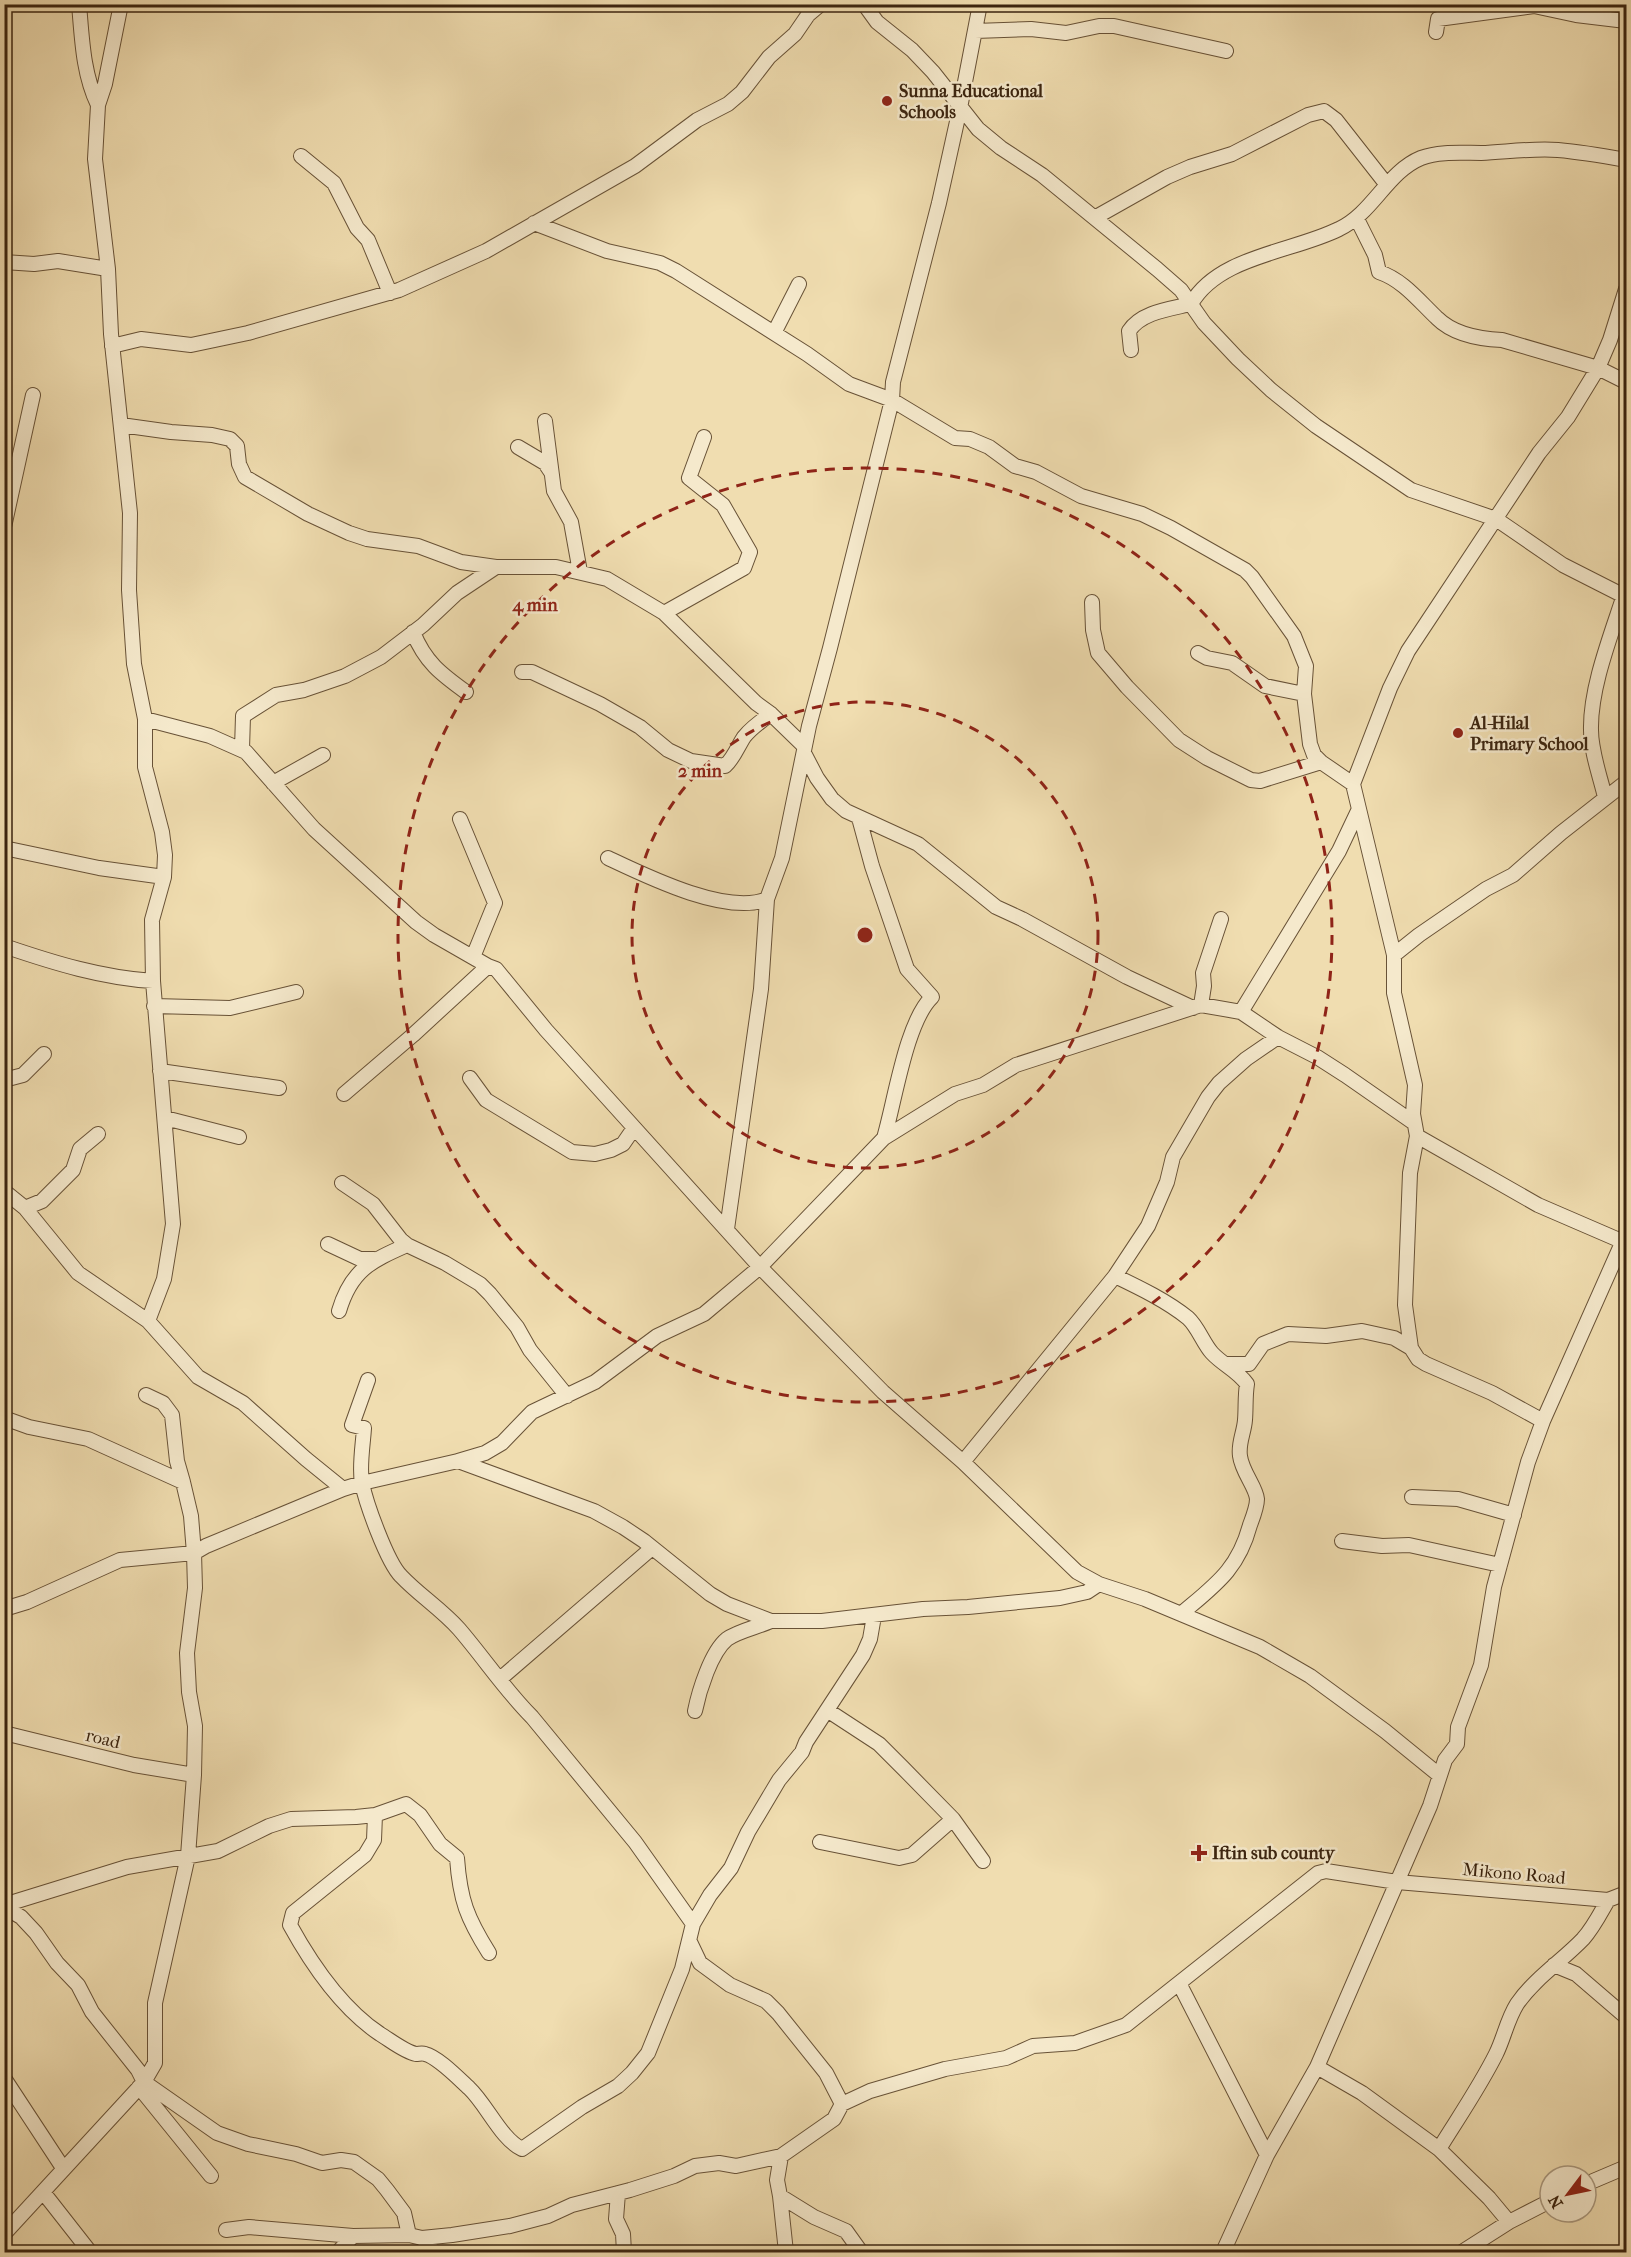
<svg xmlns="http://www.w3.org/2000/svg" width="1631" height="2257" viewBox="0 0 1631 2257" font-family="'IM FELL French Canon',serif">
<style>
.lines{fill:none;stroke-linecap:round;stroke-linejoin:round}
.minor-casing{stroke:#685237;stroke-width:16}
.minor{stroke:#f5e9cc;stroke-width:14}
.ring{fill:none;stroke:#8f2418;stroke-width:3;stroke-dasharray:10 8}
.poi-dot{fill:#8f2418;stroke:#f5e9cc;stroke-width:2}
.labels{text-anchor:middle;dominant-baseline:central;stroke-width:5;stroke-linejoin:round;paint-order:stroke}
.poi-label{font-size:18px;font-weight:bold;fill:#3b240f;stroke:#f5e9cc;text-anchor:start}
.street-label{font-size:18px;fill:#3b240f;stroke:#f5e9cc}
.centre{fill:#8f2418;stroke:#f5e9cc;stroke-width:3}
.ring-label{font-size:18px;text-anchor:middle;font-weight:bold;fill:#8f2418;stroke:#f5e9cc;stroke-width:5;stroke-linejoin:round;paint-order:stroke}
</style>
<rect width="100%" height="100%" fill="#f0ddb0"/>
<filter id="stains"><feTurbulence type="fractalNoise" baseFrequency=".00333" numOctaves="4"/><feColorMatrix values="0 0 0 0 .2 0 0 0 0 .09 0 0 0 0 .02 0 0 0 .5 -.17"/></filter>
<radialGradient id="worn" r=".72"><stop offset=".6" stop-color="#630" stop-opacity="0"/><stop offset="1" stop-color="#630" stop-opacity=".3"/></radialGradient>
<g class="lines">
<!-- minor casing -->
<g class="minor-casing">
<path id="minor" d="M79 4C82 39 83 74 98 105
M121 4 105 84 98 105 95 159 108 269 111 334 130 513 129 590 134 664 145 719V767L162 832 165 855 164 877 152 920 153 981 173 1224 164 1279 148 1321
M864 4 877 22 912 50 933 72 978 129 1001 148 1042 175 1157 269 1181 290 1204 323 1238 359 1271 390 1316 426 1411 490 1496 519 1563 565 1626 597
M1534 4V6L1576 15 1626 21
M975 31 1031 29 1066 33 1099 26H1114L1226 51
M1436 32 1438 19 1534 6
M301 156 334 183 357 228 368 240 390 293
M1096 217 1167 177 1190 167 1232 154 1308 115 1324 111 1336 120 1387 185
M1357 219 1375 255 1379 272C1403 280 1419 301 1437 318 1453 334 1479 339 1502 340L1598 368 1626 382
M534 223 607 251 660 263 676 271 807 354 849 384 892 400 955 438 970 439 989 447 1015 466 1036 472 1081 496 1142 514 1171 528 1245 570 1252 577 1294 636 1306 666 1304 694 1310 744 1314 755 1321 762
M4 262 34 264 58 261 108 269
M774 333 799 284
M112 346 141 339 191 345 248 333 399 290 486 251 635 166 697 120 728 104 742 92 769 57 795 34 808 15 821 4
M1131 350 1129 331C1141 312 1170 309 1191 304 1218 256 1293 252 1339 229 1373 213 1387 172 1421 158 1439 151 1462 153 1481 153 1506 152 1533 148 1558 150 1581 152 1604 156 1626 160
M545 421 554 491 571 522 580 572
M121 425 171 432 212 435 230 439 237 446 239 464 245 477 308 514 349 533 367 539 418 546 461 562 496 567
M518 447 545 463 551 472
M4 527 33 395
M1092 602 1093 630 1098 653 1127 687 1179 740 1207 758 1251 780 1260 781 1321 762 1353 784
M664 613 744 568 750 552 723 505 689 478 704 437
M413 632C425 662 441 674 466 692
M1198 653 1207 658 1232 663 1265 686 1304 694
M522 672H532L600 704 640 727 668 750 691 761 725 766C734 758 738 746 744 737 752 727 761 721 771 714
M145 719 210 736 246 752 314 829 416 922 434 935 488 966
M242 749 243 716 276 695 304 690 345 676 381 657 423 625 457 593 496 567H556L607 579 664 613 756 703 771 714 804 746
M804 753 817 778 832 799 846 811 918 844 996 907 1022 919 1127 977 1193 1008
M273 783 323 755
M1605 797C1600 776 1591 752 1591 730 1590 688 1611 635 1624 595
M859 818 872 866 907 969 932 997C906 1022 895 1101 884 1138
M460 819 495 903 473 957
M4 848 99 868 164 877
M608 858C646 876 727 916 767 899
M7 947C54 963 103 978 153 981
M1394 955 1419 935 1486 889 1513 875 1561 833 1626 782
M1201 1005 1204 986 1203 973 1221 919
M154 1006 230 1008 296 992
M1241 1012 1339 851 1358 811
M160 1071 279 1088
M470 1078 486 1100 572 1152 595 1154 611 1150 623 1144 634 1128
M4 1080 23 1075 44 1054
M344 1094 413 1035 488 966 496 969 546 1030 760 1267 883 1392 963 1462 1077 1572 1099 1584 1145 1599 1260 1647 1310 1676 1385 1731 1439 1775
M165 1118 239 1137
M1417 1136 1538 1205 1626 1243
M342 1183 373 1204 401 1240 407 1245 445 1263 480 1284 490 1294 517 1327 530 1350 567 1396
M4 1191 25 1208 78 1273 148 1321 198 1377 243 1403 306 1459 343 1489
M25 1208 42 1201 73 1170 80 1149 98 1134
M727 1229 761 989 767 899 782 858 809 726 830 648 892 400 893 382 939 203 960 108 980 4
M328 1244 360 1259H374
M1115 1276C1140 1288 1167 1301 1188 1318 1198 1327 1203 1343 1212 1353 1223 1365 1237 1370 1247 1384 1245 1396 1246 1408 1245 1420 1244 1433 1238 1443 1240 1456 1242 1472 1256 1487 1257 1499 1257 1507 1253 1517 1250 1525 1238 1570 1215 1585 1181 1614
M339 1311C351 1270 371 1261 407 1245
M1226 1364H1249L1263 1344 1288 1334 1326 1336 1362 1331 1394 1338 1411 1348
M368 1380 352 1425 364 1428C363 1445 359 1466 362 1483 366 1503 387 1562 401 1576 419 1595 441 1609 459 1629 484 1658 505 1690 532 1717L635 1842 693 1924
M146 1395 163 1403 172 1415 177 1461 183 1482
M4 1418 29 1427 88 1439 183 1482 191 1516 194 1553 195 1588 187 1653 189 1692 195 1726 194 1775 188 1856 155 2003V2063L144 2082 4 2234
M1543 1421 1492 1393 1426 1364 1418 1359 1411 1348 1405 1305 1410 1173 1417 1136 1413 1114 1415 1085 1394 993V955L1353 784 1390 688 1408 651 1539 453 1568 417 1598 368 1610 340 1626 289
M458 1461 485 1453 502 1443 532 1412 595 1382 657 1336 704 1314 760 1267 884 1138 955 1094 983 1085 1016 1065 1201 1005 1241 1012 1278 1037 1317 1057 1345 1075 1414 1123
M963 1462 1115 1276 1148 1226 1167 1182 1173 1157 1208 1097 1219 1083 1246 1059 1278 1037
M1412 1497 1458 1499 1514 1515
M1342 1541 1382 1546 1409 1545 1500 1565
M4 1609 27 1602 120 1560 194 1553 206 1546 343 1489 362 1483 458 1461 594 1511 623 1527 644 1541 710 1594 727 1604 771 1621H822L923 1609 968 1607 1060 1598 1087 1592 1099 1584
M500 1679 652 1548
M827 1710 879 1744 903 1768 953 1819 983 1861
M695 1711C699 1691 711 1652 727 1639 738 1631 758 1627 771 1621
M4 1733 134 1765 194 1775
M375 1815 374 1840 365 1855 293 1913 290 1925C312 1965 341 2008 380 2034 390 2040 405 2052 416 2054 419 2054 422 2053 425 2054 438 2057 459 2079 469 2088 487 2105 501 2139 522 2149L582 2107 618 2086 632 2073 648 2053 682 1969 693 1924 710 1895 731 1868 748 1832 779 1780 802 1752 806 1742 863 1655 870 1639 874 1616
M820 1842 899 1858 912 1855 953 1819
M4 1905 127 1867 218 1851 269 1826 291 1819 356 1817 375 1815 406 1804 420 1815 440 1844 457 1858C460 1900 467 1918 489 1953
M4 1907 21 1917 36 1933 57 1963 78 1985 92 2012 138 2070 144 2082 217 2133 248 2144 296 2154 322 2163 341 2160 354 2162 378 2179 387 2190 404 2213 409 2235
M690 1942 700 1963 730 1985 766 2001 778 2013 826 2073 842 2104
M1554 1965 1576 1974 1626 2017
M1179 1983 1267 2155
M1317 2067 1362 2093 1439 2149 1489 2198 1509 2222 1550 2201
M4 2078 63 2168
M139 2087 211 2176
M1439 2149C1458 2118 1479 2088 1496 2054 1504 2038 1507 2020 1517 2004 1535 1978 1562 1961 1583 1939 1593 1928 1600 1914 1608 1900
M781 2156 777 2180 780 2196 814 2217 846 2231 861 2252
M1586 2184 1626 2167
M43 2192 90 2252
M618 2193 616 2219 623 2234 624 2252
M780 2196 786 2252
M226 2230 249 2227 353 2236 409 2235 422 2238 452 2235 510 2226 548 2216 572 2205 630 2190 674 2176 695 2166 719 2163 736 2166 781 2156 834 2119 842 2104 870 2091 945 2069 1006 2058 1033 2046 1075 2043 1126 2025 1318 1873 1326 1871 1397 1882 1608 1900 1626 1893
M422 2238 434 2252
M338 2252 353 2236
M1223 2252 1267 2155 1317 2067 1430 1806 1445 1760 1457 1744 1458 1727 1481 1665 1494 1587 1528 1462 1543 1421 1626 1234
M1462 2252 1509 2222"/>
</g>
<!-- minor -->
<use href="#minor" class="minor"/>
</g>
<!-- distance rings -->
<g class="ring">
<circle cx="865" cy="935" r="233"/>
<circle cx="865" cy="935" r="467"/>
</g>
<!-- markers -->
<g class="poi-dot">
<circle cx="887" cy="101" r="6"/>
<circle cx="1458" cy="733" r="6"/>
<path d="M1196 1844h6v6h6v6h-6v6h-6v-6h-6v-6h6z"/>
</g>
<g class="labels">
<!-- poi labels -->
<g class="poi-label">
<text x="899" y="91">Sunna Educational<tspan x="899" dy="21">Schools</tspan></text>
<text x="1470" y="723">Al-Hilal<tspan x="1470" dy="21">Primary School</tspan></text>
<text x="1212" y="1853">Iftin sub county</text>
</g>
<!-- street labels -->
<g class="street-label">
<text transform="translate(103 1739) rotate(14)">road</text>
<text transform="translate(1514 1874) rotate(5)">Mikono Road</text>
</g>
</g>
<circle cx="865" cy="935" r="9" class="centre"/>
<g class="ring-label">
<text x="535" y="611">4 min</text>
<text x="700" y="777">2 min</text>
</g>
<!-- margin -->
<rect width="1631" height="2257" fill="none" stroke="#f0ddb0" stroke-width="24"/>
<rect x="6" y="6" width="1619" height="2245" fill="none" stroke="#3b240f" stroke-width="3"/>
<rect x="12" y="12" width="1607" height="2233" fill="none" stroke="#3b240f" stroke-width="1.5"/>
<!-- north arrow -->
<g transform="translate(1568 2194) rotate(238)"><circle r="28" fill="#f5e9cc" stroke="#ab9a80" stroke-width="1.5"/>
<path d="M0-4.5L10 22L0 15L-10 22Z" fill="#8f2418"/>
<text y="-9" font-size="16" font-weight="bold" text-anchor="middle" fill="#3b240f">N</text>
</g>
<rect width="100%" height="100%" filter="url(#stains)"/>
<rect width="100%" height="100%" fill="url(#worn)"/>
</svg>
